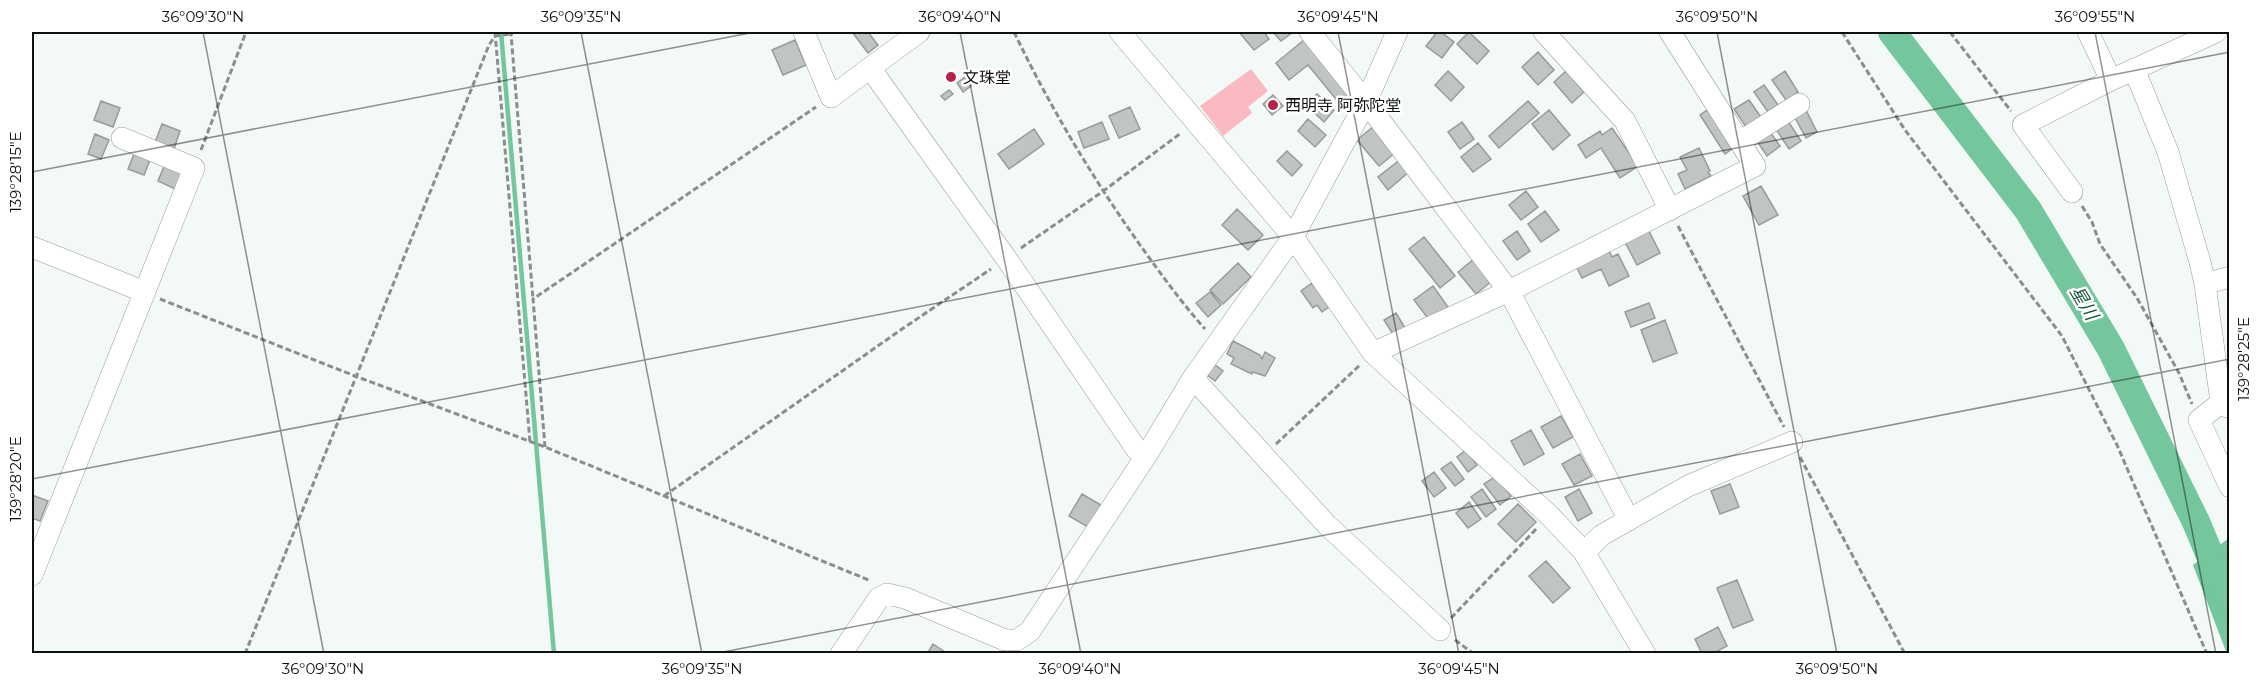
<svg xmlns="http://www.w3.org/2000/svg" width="2261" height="685" viewBox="0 0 2261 685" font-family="Montserrat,'Noto Sans JP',sans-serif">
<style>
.green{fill:#fbbac1}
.water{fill:#74c69c}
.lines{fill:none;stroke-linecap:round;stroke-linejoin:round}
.stream{stroke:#74c69c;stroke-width:4.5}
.river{stroke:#74c69c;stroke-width:28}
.building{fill:#c0c5c2;stroke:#979c99;stroke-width:1.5}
.minor-casing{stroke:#989d9a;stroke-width:22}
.path{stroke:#8a8e8c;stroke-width:3;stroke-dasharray:6 3;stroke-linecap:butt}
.minor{stroke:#fff;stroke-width:21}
.ticks{fill:none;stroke:#0f1110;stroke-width:1.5;stroke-opacity:0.45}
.poi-dot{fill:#b5234a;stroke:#fff;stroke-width:2}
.labels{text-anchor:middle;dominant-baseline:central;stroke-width:5;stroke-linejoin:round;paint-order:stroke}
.poi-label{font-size:16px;fill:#0f1110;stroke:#fff;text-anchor:start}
.water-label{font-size:18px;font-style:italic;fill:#155539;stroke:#fff}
.neatline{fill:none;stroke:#0f1110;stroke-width:2}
.ticks-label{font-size:15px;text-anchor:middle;fill:#0f1110}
</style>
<rect width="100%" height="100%" fill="#f3f9f6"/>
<!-- green -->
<path class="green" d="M1251 69 1268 91 1248 107 1252 113 1223 136 1200 106Z"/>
<!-- water -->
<path class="water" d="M2229 538 2230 653 2227 654 2193 565Z"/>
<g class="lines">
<!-- stream -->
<path class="stream" d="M501 32 554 654"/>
<!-- river -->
<path class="river" d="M1892 32 2028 210 2111 349 2196 522 2230 603"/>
</g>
<!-- building -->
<path class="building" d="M852 32H868L878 45 868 53Z
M1239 32H1264L1269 39 1254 50Z
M1273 32H1293L1281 41Z
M1437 32H1441L1454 42 1442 58 1426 46Z
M1469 32 1489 51 1477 64 1457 44Z
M1305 39 1355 100 1344 109 1308 65 1289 80 1276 63Z
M795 40 806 65 783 75 772 50Z
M1538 52 1554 70 1538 85 1522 67Z
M1448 71 1464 87 1451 101 1435 85Z
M1566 71 1584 92 1572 103 1554 82Z
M1785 71 1798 92 1786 100 1772 80Z
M965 77 971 86 963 92 957 83Z
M1764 85 1778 105 1768 112 1754 92Z
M949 90 953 94 945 100 941 96Z
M1317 94 1334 110 1324 122 1306 105Z
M1273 95 1283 106 1272 115 1263 104Z
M1749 100 1761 117 1746 127 1734 109Z
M101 101 120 108 113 127 94 120Z
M1528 101 1539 113 1499 148 1489 136Z
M1130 107 1140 129 1119 138 1109 116Z
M1710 108 1736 146 1725 154 1700 115Z
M1805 108 1817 132 1806 138 1793 114Z
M1549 110 1570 135 1553 150 1532 124Z
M1786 118 1801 141 1789 149 1774 126Z
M1308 119 1326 135 1315 147 1298 131Z
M1102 122 1109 139 1084 148 1078 132Z
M1462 122 1474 139 1460 149 1448 132Z
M162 124 180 131 173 152 154 145Z
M1374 126 1395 153 1379 166 1357 140Z
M1612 128 1638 166 1620 178 1601 148 1586 158 1578 145 1600 131 1602 135Z
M1034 129 1044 144 1009 169 998 154Z
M1768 129 1780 146 1767 156 1755 138Z
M95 134 109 140 101 159 88 154Z
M1478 143 1491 159 1473 172 1461 157Z
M1699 148 1710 171 1708 172 1711 176 1685 189 1678 174 1687 170 1680 157Z
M1287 151 1302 165 1292 176 1277 161Z
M134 154 150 160 144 175 128 169Z
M1401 159 1410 171 1388 190 1378 177Z
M165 164 182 171 175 189 158 181Z
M1761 186 1778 215 1759 225 1743 196Z
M1526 191 1538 207 1521 220 1509 205Z
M1237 209 1263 235 1248 250 1222 225Z
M1545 211 1559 230 1541 242 1528 224Z
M1648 229 1660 253 1637 265 1625 242Z
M1517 231 1530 251 1517 260 1503 241Z
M1424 237 1455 276 1440 288 1409 249Z
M1607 246 1612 257 1618 254 1629 276 1609 286 1601 269 1582 278 1574 262Z
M1474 259 1492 281 1476 294 1458 272Z
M1238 263 1251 277 1223 304 1210 290Z
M1312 283 1329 307 1322 312 1317 305 1313 308 1301 291Z
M1433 286 1448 307 1430 321 1414 300Z
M1210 292 1221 305 1208 317 1196 303Z
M1649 303 1655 318 1631 327 1625 312Z
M1396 313 1408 333 1396 339 1384 320Z
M1665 320 1677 353 1653 362 1641 330Z
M1233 341 1260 355 1262 359 1265 352 1275 358 1265 376 1253 372 1252 374 1231 364 1234 358 1227 354Z
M1214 364 1223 371 1215 381 1206 374Z
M1561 416 1573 437 1553 448 1541 427Z
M1531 430 1544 454 1524 465 1511 441Z
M1466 450 1477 465 1468 472 1457 457Z
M1580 454 1592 476 1574 485 1562 464Z
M1451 462 1464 479 1455 486 1441 469Z
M1434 472 1446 488 1434 497 1422 481Z
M1496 476 1511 496 1500 505 1484 484Z
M1730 484 1739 507 1720 514 1711 491Z
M1482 489 1496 509 1486 517 1471 497Z
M1579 489 1592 513 1578 521 1565 497Z
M1082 494 1101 505 1088 527 1069 516Z
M32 495 48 501 40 521 32 518Z
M1469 502 1481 519 1468 528 1456 513Z
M1518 504 1536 522 1516 542 1498 524Z
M1546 561 1570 588 1553 603 1529 576Z
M1737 580 1753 620 1733 628 1717 588Z
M1718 627 1727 646 1712 654H1702L1695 639Z
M933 644 948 654H927Z"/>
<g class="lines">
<!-- minor casing -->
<g class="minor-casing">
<path id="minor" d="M804 32 831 97 870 68
M919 32 870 68 1006 258 1137 450 1146 456
M1120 32 1293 237 1373 353 1549 515 1584 552 1645 654
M1310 32 1366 102 1509 291 1629 520
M1397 32 1366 102 1293 237 1193 378 1327 525 1440 630
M1544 32 1625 121 1670 210
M2088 32 2111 80
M2134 69 2168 152 2200 262 2205 284 2220 395 2227 407 2230 406
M1741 141 1799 104
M2072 192 2023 125 2111 80 2216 32
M32 247 145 292
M2205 284 2230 277
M1373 353 1509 291 1755 166 1670 32
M2222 402 2199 420 2230 487
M1584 552 1602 535 1688 486 1792 442
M32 575 194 168 122 138
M841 654 879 598 887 594 905 598 1005 640H1017L1030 631 1146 456 1193 378"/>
</g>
<!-- path -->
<path class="path" d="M495 32 530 442
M514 32 511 34 533 299
M1014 32C1050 107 1092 177 1140 245 1161 274 1181 302 1205 329
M1842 32 1905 130 2062 336 2117 445 2207 654
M1950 32 2011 111
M201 150 246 32
M2082 206 2092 222 2100 244 2137 298 2179 373 2192 404
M1678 226 1784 427
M1021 248 1102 192 1181 133
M160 299 355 376 545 447 871 581
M1276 444 1361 364
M545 447 533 299 816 107
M1800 457 1905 654
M664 496 902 329 991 269
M1451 618 1538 527
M1455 640 1474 654
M245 654 489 45 495 36 511 34"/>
<!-- minor -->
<use href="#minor" class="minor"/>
</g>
<!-- ticks -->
<path class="ticks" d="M203 32 324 654M581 32 702 654M960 32 1081 654M1338 32 1459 654M1717 32 1837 654M2095 32 2216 654M32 172 755 32M32 479 2230 52M713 654 2230 359"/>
<!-- markers -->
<g class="poi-dot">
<circle cx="951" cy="77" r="6"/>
<circle cx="1273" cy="105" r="6"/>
</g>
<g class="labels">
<!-- poi labels -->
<g class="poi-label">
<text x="963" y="77">文珠堂</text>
<text x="1285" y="105">西明寺 阿弥陀堂</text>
</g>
<!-- water labels -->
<g class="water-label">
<text transform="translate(2084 303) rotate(59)">星川</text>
</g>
</g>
<!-- border -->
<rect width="2261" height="685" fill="none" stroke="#ffffff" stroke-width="66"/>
<rect x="33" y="33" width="2195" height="619" class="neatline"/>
<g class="ticks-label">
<text x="203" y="22">36°09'30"N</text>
<text x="581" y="22">36°09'35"N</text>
<text x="960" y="22">36°09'40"N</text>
<text x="1338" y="22">36°09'45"N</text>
<text x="1717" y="22">36°09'50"N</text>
<text x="2095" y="22">36°09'55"N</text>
<text transform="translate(16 172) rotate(-90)" y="5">139°28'15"E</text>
<text transform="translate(2244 359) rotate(-90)" y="5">139°28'25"E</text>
<text transform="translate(16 479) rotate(-90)" y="5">139°28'20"E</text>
<text x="323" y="674">36°09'30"N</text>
<text x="702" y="674">36°09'35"N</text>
<text x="1080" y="674">36°09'40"N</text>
<text x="1459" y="674">36°09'45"N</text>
<text x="1837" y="674">36°09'50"N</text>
</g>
</svg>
